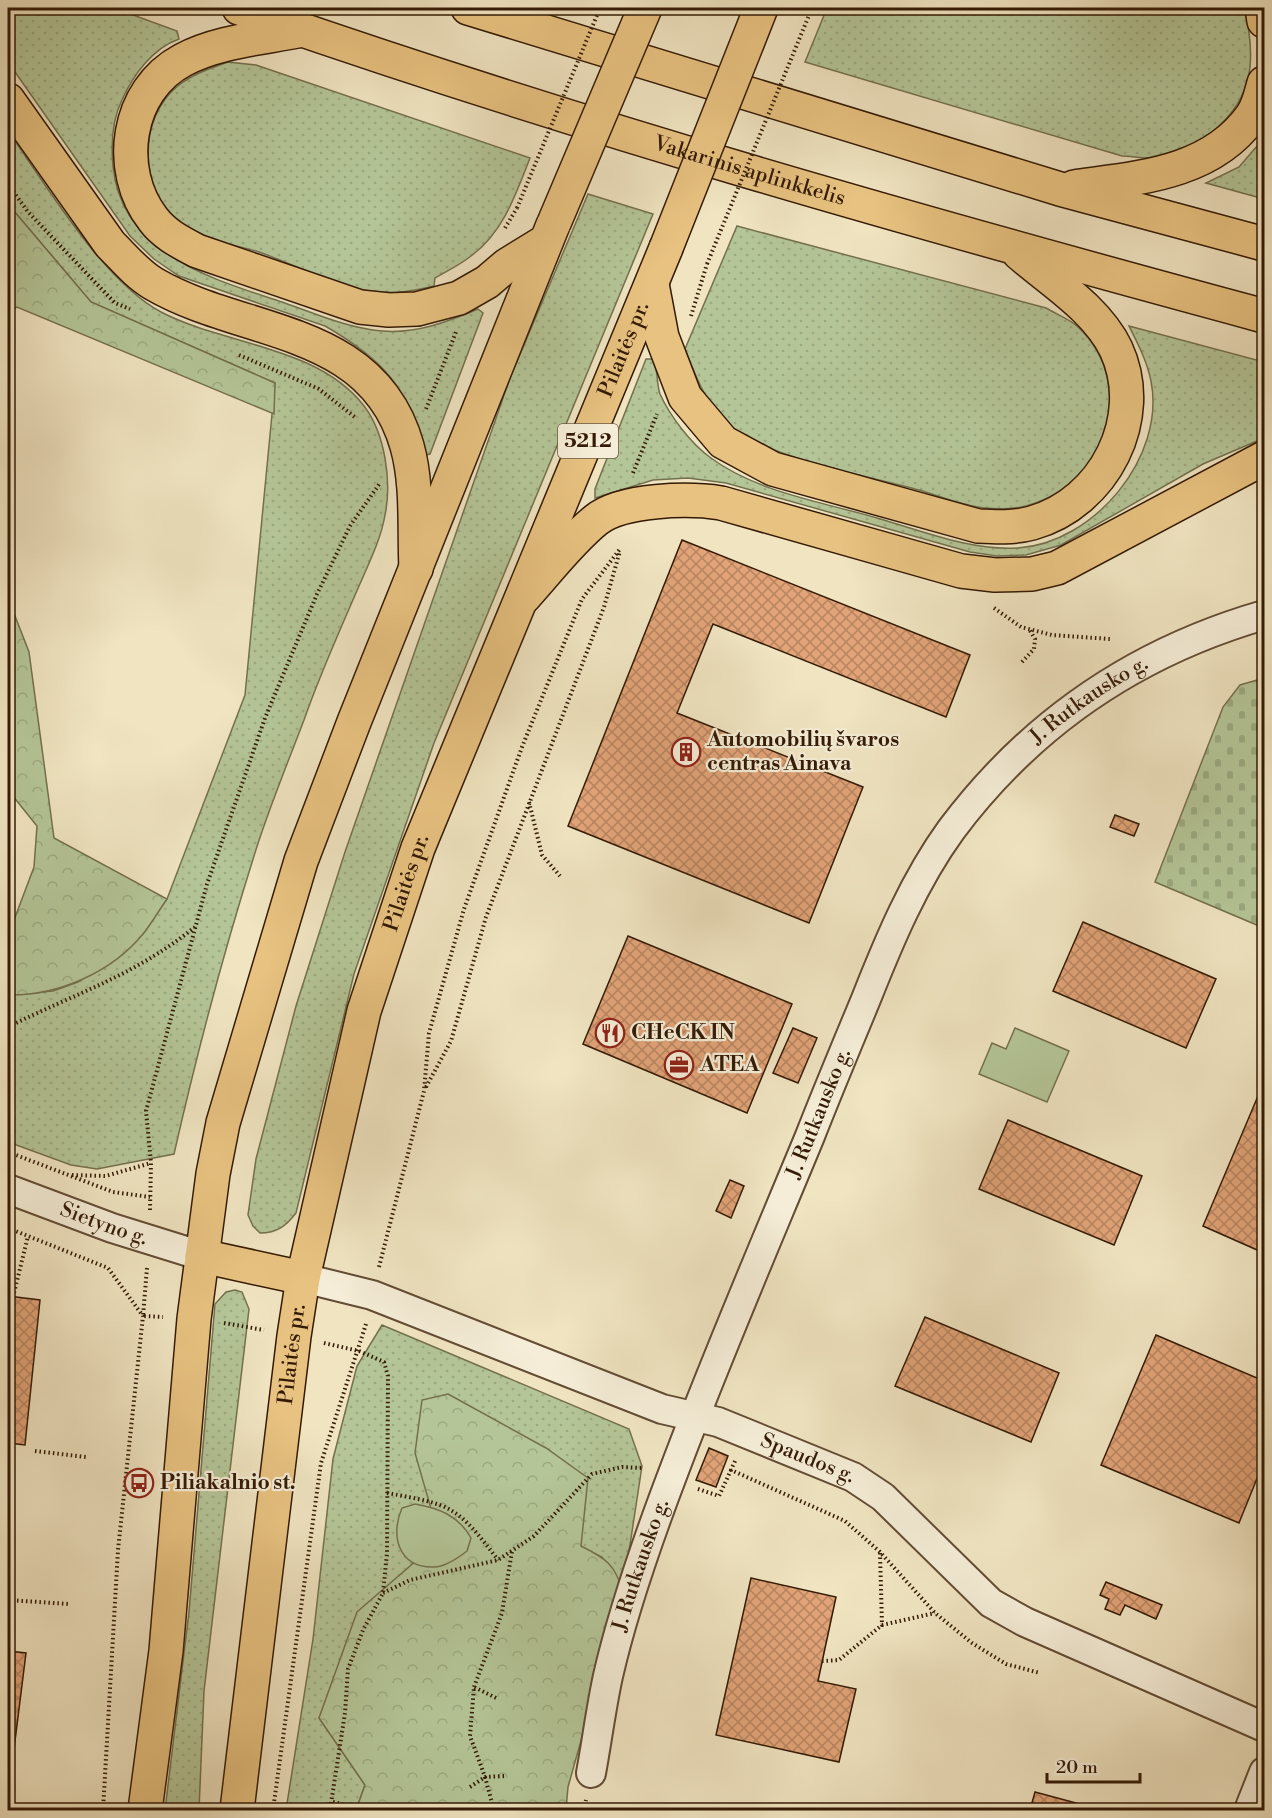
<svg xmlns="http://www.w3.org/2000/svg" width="1272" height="1818" viewBox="0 0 1272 1818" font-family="'Libre Bodoni',serif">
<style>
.grass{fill:url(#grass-dots);stroke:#74704e;stroke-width:1.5}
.forest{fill:url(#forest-crowns);stroke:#74704e;stroke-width:1.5}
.cemetery{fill:url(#cemetery-stones);stroke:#74704e;stroke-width:1.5}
.park{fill:#b4c597;stroke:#74704e;stroke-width:1.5}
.building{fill:url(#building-cross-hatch);stroke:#341a05;stroke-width:1.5}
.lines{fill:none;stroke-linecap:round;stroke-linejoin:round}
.street-casing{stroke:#634c34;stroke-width:32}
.primary-casing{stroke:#341a05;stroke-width:36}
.highway-casing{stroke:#341a05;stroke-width:36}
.path{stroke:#341a05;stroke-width:4;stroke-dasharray:1.5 3;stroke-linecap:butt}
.street{stroke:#f5edd7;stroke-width:28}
.primary{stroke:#e8c280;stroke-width:33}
.highway{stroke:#e8c280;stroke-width:33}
.primary-bridge-casing{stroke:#341a05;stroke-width:36;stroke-linecap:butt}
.path-bridge{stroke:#341a05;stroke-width:4;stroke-dasharray:1.5 3;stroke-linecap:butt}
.primary-bridge{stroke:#e8c280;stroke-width:33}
.labels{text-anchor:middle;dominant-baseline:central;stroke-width:4.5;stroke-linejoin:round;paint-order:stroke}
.shield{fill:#f5edd7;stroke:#6e5944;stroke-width:1.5}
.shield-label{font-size:20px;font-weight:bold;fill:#341a05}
.street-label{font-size:21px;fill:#341a05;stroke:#f5edd7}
.poi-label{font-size:21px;font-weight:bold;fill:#341a05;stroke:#f5edd7;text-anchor:start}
</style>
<defs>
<pattern id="grass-dots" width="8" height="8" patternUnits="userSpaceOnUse" patternTransform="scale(1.5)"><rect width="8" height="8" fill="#b4c597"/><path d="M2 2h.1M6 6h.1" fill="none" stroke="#9ba981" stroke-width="1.8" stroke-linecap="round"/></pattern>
<pattern id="forest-crowns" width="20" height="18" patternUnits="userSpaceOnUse" patternTransform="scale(1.5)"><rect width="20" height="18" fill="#b4c597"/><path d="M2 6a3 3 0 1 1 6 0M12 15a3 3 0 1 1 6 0" fill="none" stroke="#9ba981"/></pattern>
<pattern id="cemetery-stones" width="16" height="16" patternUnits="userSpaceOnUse" patternTransform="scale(1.5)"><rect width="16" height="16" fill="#b4c597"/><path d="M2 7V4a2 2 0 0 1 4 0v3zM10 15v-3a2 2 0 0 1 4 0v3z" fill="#9ba981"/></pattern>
<pattern id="building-cross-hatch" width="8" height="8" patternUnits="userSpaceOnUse" patternTransform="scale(1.5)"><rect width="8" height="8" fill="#e1a377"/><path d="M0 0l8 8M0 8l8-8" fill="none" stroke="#b78460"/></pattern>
</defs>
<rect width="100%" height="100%" fill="#f0e4c1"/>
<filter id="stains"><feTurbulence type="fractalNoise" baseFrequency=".00333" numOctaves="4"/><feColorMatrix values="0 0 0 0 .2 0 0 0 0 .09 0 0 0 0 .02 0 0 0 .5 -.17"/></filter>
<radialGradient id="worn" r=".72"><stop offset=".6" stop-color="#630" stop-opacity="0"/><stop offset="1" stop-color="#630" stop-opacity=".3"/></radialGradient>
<!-- grass -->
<path class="grass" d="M8 8H114L177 31 179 39C153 48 133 75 122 100 112 120 111 144 113 166 121 254 212 279 282 302 314 313 347 328 382 331 416 334 447 322 478 309L483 313 430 454 426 455C407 388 386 361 325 326L179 276 154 259 130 236 8 62Z
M827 8H1244C1249 27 1252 46 1250 67 1246 112 1201 150 1159 157 1147 160 1133 156 1122 156L805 62Z
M228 62 256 65 530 158C516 194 503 233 471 256 460 265 447 271 435 278L434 286C410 292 388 295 362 290 327 282 293 264 259 252 233 244 199 241 178 223 139 189 137 118 179 85 193 74 211 68 228 62Z
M8 131C47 186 103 281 161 312 224 345 318 346 364 406 385 433 392 482 385 515 381 539 369 563 359 586 340 630 320 674 304 720 287 765 268 810 254 856 223 954 197 1053 174 1154L97 1169 71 1165 8 1142V995L53 991 78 982 143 934 167 899 245 695 275 383 91 302 8 204Z
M1264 138V199L1206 183 1239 167Z
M588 194 653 214 434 743 354 974 296 1213C286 1226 277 1233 260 1233L253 1226 248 1215 256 1159 296 1006 345 852 510 378Z
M737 226 1046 308C1056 314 1070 319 1078 327 1141 387 1104 489 1021 507 1011 509 996 509 985 508 963 506 940 496 919 490 876 478 764 456 734 429 705 403 699 384 685 349Z
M1129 326 1264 362V438L1203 464 1061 545 1026 555 997 556 970 552 726 483 688 478 653 480 595 498V489L646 359H652C659 370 656 382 660 394 670 416 691 444 711 458 757 492 822 502 877 518 922 531 971 551 1018 548 1094 543 1166 457 1151 381 1147 361 1138 344 1129 326Z
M235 1290 242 1292 249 1309 204 1691 199 1810H165L189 1612 215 1304 226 1292Z
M382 1325 629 1429 642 1466 623 1591 602 1557 581 1547 440 1540 319 1718 365 1785 356 1810H286L313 1639 333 1459 357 1366Z"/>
<!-- forest -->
<path class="forest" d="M8 204 91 302 275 383 274 414 17 307 8 312Z
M8 598 29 652 54 838 167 899C159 910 152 923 143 934 111 973 57 996 8 995V936L34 867 37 826 8 790Z
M448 1394 546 1448 588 1478 581 1546C607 1559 614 1564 623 1591L568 1787 566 1810H356L365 1785 319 1718 357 1612 440 1540 415 1453 422 1400Z"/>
<!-- cemetery -->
<path class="cemetery" d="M1264 678V928L1155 882 1223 707 1240 685Z"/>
<!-- park -->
<path class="park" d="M1015 1028 1069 1051 1047 1102 979 1074 992 1043 1006 1049Z
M415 1504C439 1508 459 1516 471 1538L467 1551C458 1558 445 1567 434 1567 398 1568 390 1535 402 1508Z"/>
<!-- building -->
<path class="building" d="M682 540 970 655 946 717 713 624 677 713 863 787 809 923 568 826Z
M1115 815 1139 824 1134 836 1110 827Z
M1083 922 1216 979 1186 1048 1053 991Z
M628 936 792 1004 747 1113 583 1044Z
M793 1028 817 1038 798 1083 773 1073Z
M1258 1096 1264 1099V1253L1203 1226Z
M1008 1120 1142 1176 1114 1245 979 1189Z
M730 1180 744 1186 731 1218 716 1211Z
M8 1296 40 1300 25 1445 8 1443Z
M925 1317 1059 1373 1031 1442 895 1386Z
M1156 1335 1264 1381V1479L1258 1476 1239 1523 1101 1465Z
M709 1448 728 1456 716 1487 696 1480Z
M751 1578 836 1597 818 1681 856 1689 839 1762 716 1735Z
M1106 1582 1162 1605 1156 1619 1125 1605 1120 1615 1105 1609 1109 1599 1100 1595Z
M8 1651 26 1653 8 1797Z
M1035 1792 1102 1810H1030Z"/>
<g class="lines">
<!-- street casing -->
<g class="street-casing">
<g id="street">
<path id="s1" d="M8 1189 112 1228 202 1256"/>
<path id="s2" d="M303 1278 372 1295 662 1409 718 1422 853 1477 883 1497 991 1603 1025 1622 1264 1727"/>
<path id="s3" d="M591 1773C597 1741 601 1708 608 1676 624 1606 649 1536 675 1468 717 1356 764 1247 810 1136 828 1090 847 1045 866 999 889 941 914 881 951 830 1031 723 1136 652 1264 615"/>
<path d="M1249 1810 1264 1772"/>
</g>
</g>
<!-- primary casing -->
<g class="primary-casing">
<g id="primary">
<path d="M202 1256 303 1278"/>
<path d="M145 1810 166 1651 194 1319 213 1174 223 1123 301 861 354 722 553 225"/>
<path id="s4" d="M237 1810 294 1336 303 1278 364 1011 418 848 666 248"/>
</g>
</g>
<!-- highway casing -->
<g class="highway-casing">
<g id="highway">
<path id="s5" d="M239 8C576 126 920 223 1264 316"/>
<path d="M468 8 1060 189 1264 244"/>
<path d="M1262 8 1264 21"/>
<path d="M302 30C264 38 218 41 183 60 126 90 115 170 153 219 164 234 180 242 197 251L360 307 389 310 417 309 459 298 487 282 507 265 546 241"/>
<path d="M8 100 110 244C124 258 137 274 154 284 243 336 373 325 407 446 418 485 414 529 416 569"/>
<path d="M1074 187C1137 178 1210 174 1251 117 1258 108 1261 94 1264 83"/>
<path d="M652 284 662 337 685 397 723 442 773 469 978 526C996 527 1014 528 1032 523 1104 503 1148 418 1116 349 1097 309 1051 281 1019 253"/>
<path d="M524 597C547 572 569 542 596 520 622 499 689 498 721 503L961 571 995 575 1032 574 1057 568 1264 458"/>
</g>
</g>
<!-- path -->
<path class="path" d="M8 184 28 212 115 303 130 309
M505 228 517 208
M691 316 707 264
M239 355 319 389 356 418
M426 409 456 332
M633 473 657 414
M994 608 1021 627 1052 635 1110 639
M1022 662 1034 649 1035 639 1029 629
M529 802 542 855 560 876
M8 921 12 910
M8 1027C76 993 134 976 195 927
M426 1087 451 1041 486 917 604 607 620 551
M8 1152 113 1192 150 1197
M72 1175 106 1176 151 1163
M150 1210 151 1163 146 1111 207 884 265 718 317 594 350 526 380 483
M8 1228 108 1268 143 1316 118 1550 103 1810
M379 1267 424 1091 429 1033 464 909 522 747 582 599 620 549
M147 1268 143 1316 163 1317
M13 1297 28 1236
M224 1323 264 1330
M324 1343 359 1351 384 1362 388 1376 387 1553 383 1593 363 1630 348 1669 345 1713 330 1810
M35 1451 86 1457
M735 1461 731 1470 845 1521 880 1552 935 1613 972 1643 1006 1664 1040 1673
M698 1489 719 1496 731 1470
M387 1493C453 1505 457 1506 498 1560
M880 1553 882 1625 935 1613
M383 1593 410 1580 498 1560 534 1536 592 1474 622 1467 643 1468
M8 1600 69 1604
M822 1661 839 1660 882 1625
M474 1687 502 1613 512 1551
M496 1698 474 1687 470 1736 485 1777 506 1776
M470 1787 485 1777 494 1810
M333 1802 371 1810
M273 1810 321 1463 366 1324
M584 1810 586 1800"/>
<!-- street -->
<use href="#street" class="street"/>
<!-- primary -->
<use href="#primary" class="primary"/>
<!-- highway -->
<use href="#highway" class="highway"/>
<!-- primary-bridge casing -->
<g class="primary-bridge-casing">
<path id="primary-bridge" d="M554 223 645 8
M666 248 761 8"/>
</g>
<!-- path-bridge -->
<path class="path-bridge" d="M517 208 600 8
M707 264 812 8"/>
<!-- primary-bridge -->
<use href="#primary-bridge" class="primary-bridge"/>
</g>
<!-- icons -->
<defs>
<g id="building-ring" transform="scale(1.5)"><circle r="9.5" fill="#f5edd7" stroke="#8f2418" stroke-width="1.5"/><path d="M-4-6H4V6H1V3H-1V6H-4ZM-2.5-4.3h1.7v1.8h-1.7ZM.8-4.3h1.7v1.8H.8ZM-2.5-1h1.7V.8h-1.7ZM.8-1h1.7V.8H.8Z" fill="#8f2418"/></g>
<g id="restaurant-ring" transform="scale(1.5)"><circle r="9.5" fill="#f5edd7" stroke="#8f2418" stroke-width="1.5"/><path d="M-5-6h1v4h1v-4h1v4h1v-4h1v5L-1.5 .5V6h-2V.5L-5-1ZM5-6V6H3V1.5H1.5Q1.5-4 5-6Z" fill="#8f2418"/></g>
<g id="office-ring" transform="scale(1.5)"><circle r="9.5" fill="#f5edd7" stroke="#8f2418" stroke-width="1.5"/><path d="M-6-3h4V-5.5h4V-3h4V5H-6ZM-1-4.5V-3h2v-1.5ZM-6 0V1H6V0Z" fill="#8f2418"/></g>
<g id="bus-ring" transform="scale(1.5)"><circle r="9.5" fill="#f5edd7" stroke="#8f2418" stroke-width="1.5"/><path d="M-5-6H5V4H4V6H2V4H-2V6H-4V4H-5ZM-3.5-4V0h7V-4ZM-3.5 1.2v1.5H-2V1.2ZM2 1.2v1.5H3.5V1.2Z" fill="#8f2418"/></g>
</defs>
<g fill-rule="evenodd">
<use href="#building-ring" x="686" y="752"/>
<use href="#restaurant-ring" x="610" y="1033"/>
<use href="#office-ring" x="679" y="1065"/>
<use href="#bus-ring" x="139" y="1483"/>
</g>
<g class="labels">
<!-- shield labels -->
<rect class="shield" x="558" y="424" width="60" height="34" rx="4.5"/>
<g class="shield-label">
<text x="588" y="441">5212</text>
</g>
<!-- street labels -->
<g class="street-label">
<text stroke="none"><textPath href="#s5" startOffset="536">Vakarinis aplinkkelis</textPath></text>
<text stroke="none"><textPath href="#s4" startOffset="1521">Pilaitės pr.</textPath></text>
<text stroke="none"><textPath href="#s3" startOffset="1204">J. Rutkausko g.</textPath></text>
<text stroke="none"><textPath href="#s4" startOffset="945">Pilaitės pr.</textPath></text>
<text stroke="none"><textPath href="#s3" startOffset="700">J. Rutkausko g.</textPath></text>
<text stroke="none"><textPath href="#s1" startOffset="102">Sietyno g.</textPath></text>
<text stroke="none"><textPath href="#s4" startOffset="459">Pilaitės pr.</textPath></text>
<text stroke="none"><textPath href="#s2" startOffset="537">Spaudos g.</textPath></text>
<text stroke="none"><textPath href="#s3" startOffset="214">J. Rutkausko g.</textPath></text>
</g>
<!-- poi labels -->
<g class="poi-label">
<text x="707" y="740">Automobilių švaros<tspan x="707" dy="24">centras Ainava</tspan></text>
<text x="631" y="1033">CHeCK IN</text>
<text x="700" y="1065">ATEA</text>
<text x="160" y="1483">Piliakalnio st.</text>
</g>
</g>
<!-- margin -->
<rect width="1272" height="1818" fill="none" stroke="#f0e4c1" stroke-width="30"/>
<rect x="9" y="9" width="1254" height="1800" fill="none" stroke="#341a05" stroke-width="3"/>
<rect x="15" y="15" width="1242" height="1788" fill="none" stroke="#341a05" stroke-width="1.5"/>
<!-- scale -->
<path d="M1047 1773v9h93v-9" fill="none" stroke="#341a05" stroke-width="3"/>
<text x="1056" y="1773" font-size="18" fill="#341a05" stroke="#f5edd7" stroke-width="4.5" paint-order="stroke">20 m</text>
<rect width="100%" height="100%" filter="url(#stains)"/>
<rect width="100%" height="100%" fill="url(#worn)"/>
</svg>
